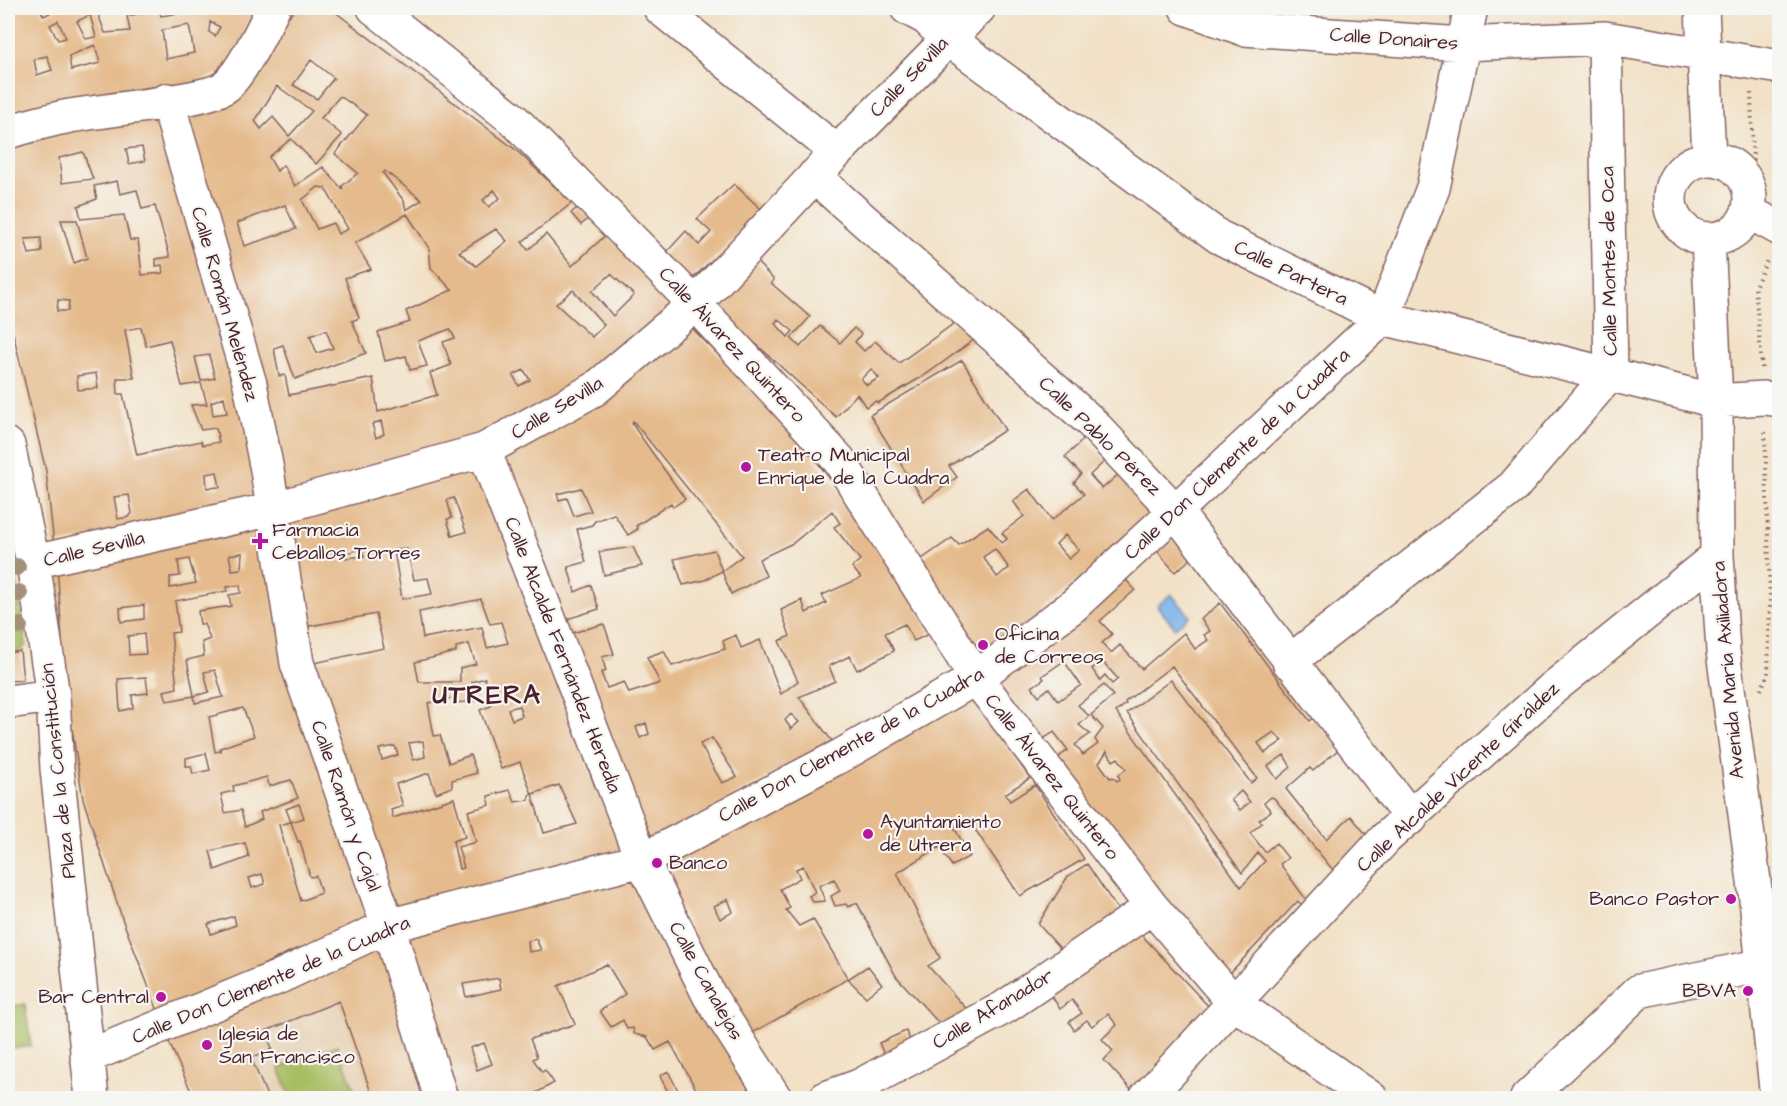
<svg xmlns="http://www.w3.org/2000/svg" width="1787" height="1106" viewBox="0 0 1787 1106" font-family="'Architects Daughter',sans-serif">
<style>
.built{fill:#e6d1b4}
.green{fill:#a8be63;stroke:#796e47;stroke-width:1.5}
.water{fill:#7cb3eb;stroke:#63698b;stroke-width:1.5}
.building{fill:#e5bb8d;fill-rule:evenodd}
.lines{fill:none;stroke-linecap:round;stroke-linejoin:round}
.minor-casing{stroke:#856361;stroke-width:36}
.path{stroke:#856361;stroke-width:4;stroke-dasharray:1.5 4.5;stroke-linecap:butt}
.minor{stroke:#fff;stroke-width:33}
.tree{fill:#a5917a}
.poi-dot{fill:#b5179e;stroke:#f6f6f2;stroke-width:2}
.labels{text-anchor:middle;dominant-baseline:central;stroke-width:4.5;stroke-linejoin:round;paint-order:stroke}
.street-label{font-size:20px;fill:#4a1f2b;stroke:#f6f6f2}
.poi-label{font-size:20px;fill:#4a1f2b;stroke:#f6f6f2;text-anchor:start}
.district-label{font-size:26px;font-weight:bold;letter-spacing:1.5px;fill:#4a1f2b;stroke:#f6f6f2}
</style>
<rect width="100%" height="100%" fill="#f6f6f2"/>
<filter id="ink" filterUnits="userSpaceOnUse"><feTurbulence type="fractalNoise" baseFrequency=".0167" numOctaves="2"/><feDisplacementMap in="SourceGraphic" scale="12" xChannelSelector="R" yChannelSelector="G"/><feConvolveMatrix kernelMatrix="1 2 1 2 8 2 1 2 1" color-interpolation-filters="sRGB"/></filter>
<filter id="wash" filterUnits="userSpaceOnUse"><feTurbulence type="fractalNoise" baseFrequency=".008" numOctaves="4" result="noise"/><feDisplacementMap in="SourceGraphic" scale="24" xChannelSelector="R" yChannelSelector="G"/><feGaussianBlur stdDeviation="1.35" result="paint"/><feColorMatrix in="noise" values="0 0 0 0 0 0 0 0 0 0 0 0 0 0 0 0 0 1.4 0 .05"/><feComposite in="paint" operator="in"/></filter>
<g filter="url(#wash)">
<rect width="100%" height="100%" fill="#f2e1c6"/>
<!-- built -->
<path class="built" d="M380 942 433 1098H268L226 1005Z"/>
<!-- green -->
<path class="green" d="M8 529 26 645 20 651 8 653Z
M25 1004 31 1046 8 1049V1007Z
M337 1045 358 1098H291L279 1068Z"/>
<!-- water -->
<path class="water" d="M1171 594 1190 616 1175 628 1157 606Z"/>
<g id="blocks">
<!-- building -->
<path class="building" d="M8 8 27 10 39 8 44 16 59 8H96L105 33 130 31 127 16 159 10 161 16 213 8H268L226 71 165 93 8 118V31L14 28ZM90 15 96 37 86 39 77 21ZM58 21 66 38 58 40 50 25ZM210 22 220 27 215 36 209 32ZM189 25 194 53 166 59 162 30ZM95 45 100 63 71 70 69 56ZM47 56 52 70 37 75 34 59Z
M297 8H330L516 150 572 203 522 242 528 250 546 234 572 266 606 235 677 306 611 359 543 405 489 432 277 497 179 110 276 29ZM311 60 334 78 317 99 293 85ZM277 86 312 111 289 136 273 117 261 129 255 121ZM340 96 367 115 335 154 358 173 342 186 343 190 323 167 295 186 283 165 277 171 269 157 291 139 316 164 342 135 321 118ZM385 171 422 200 406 210 404 201 383 173ZM318 187 325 188 348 229 338 234 333 223 317 229 302 200ZM494 190 500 198 489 207 483 200ZM285 205 296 229 244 246 237 223ZM407 214 429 248 431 268 452 290 406 311 410 322 378 332 385 361 406 356 410 370 427 366 418 341 450 329 455 338 443 342 451 365 430 373 437 395 378 412 373 378 289 395 285 375 279 376 274 348 283 345 295 379 366 353 352 321 359 318 345 278 371 269 355 243ZM496 229 507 241 476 266 459 252ZM611 274 634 295 613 316 592 291ZM573 290 604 325 592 337 556 304ZM326 330 333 348 317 353 310 336ZM524 370 530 380 519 386 513 375ZM381 421 384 434 376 438 372 424Z
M160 107 265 500 54 545 46 471 8 312V139ZM142 147 145 161 129 164 126 149ZM83 152 93 179 62 183 59 158ZM117 181 120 194 137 190 142 209 155 206 170 257 156 259V266L162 265 163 273 142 275 138 240H130L124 215 81 219 78 206 97 199 94 186ZM61 220H77L87 258 74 263ZM41 238 42 252 29 254 25 239ZM58 300 69 301 68 311H57ZM141 327 146 346 170 340 182 386 201 383 207 404 191 405 201 430 216 428 219 442 203 445 201 441 137 455 123 394H118L117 378H134L125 330ZM209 355 215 378 201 381 195 357ZM96 373 98 388 78 390 77 376ZM224 397 227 413 213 415 211 402ZM217 472 220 487 207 488 206 474ZM129 495 132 513 129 517 118 519 114 497Z
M734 184 763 211 687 284 663 256 686 231 699 245 711 232 697 219Z
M577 208 589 218 581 225 571 213Z
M753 258 774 280 771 283 810 317 791 338 800 347 820 326 840 343 854 328 861 334 855 342 864 351 875 341 899 363 956 322 975 339 928 373 878 403 876 401 866 407 857 394 836 417 710 302ZM778 319 793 331 788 337 775 323ZM871 369 879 378 867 385 861 379Z
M690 326 797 435 893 563 931 633 914 641 905 624 885 633 894 651 857 670 850 656 829 666 835 681 799 697 832 741 646 846 494 454ZM633 421 742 556 722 571 731 594 766 576 759 559 793 543 832 511 840 523 834 527 860 560 852 567 861 578 822 595 826 603 806 613 802 600 781 610 790 636 779 641 798 681 781 694 760 640 741 648 736 635 723 641 725 649 672 666 664 651 647 657 660 683 629 693 624 682 607 688 601 673 606 671 602 657 614 654 604 624 572 633 567 619 599 609 591 585 575 592 568 567 586 562 577 529 592 525 595 521 614 514 628 535 638 529 636 526 671 503 673 507 685 499 632 424ZM581 488 591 511 574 516 567 498 559 500 557 494ZM791 714 799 722 791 729 785 720ZM646 723 649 734 640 738 636 727ZM712 738 737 777 722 783 700 744Z
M962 360 1005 430 949 466 957 477 924 501 870 415Z
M1084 439 1106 460 1090 475 1102 489 1120 473 1157 514 983 661 936 590 922 559 952 538 959 545 988 526 1002 543 1007 539 1002 533 1024 516 1013 501 1029 489 1052 520 1084 494 1074 483 1081 474 1065 457ZM1065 535 1079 550 1069 559 1056 544ZM995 549 1009 568 997 577 983 557Z
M475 459 594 784 625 850 393 913 305 665 384 648 376 614 298 628 283 517ZM454 498 466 532 452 536 447 519 452 518 447 500ZM362 549 364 556 346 558V553ZM407 549 414 580 428 578 432 594 402 599 394 550ZM481 599 490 624 501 622 508 643 487 648 482 627 423 638 419 612ZM469 644 476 664 460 668V682H419L415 662 456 652V647ZM485 678 491 706 480 710 501 769 520 762 532 794 559 785 577 824 544 833 532 794 529 795V800L515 802 510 790 488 796 490 805 468 811 476 842 458 847 464 868 459 869 453 841 465 837 454 798 393 818 391 810 403 806 396 784 429 773 436 793 452 787V780L477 773 470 755 449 763 440 735 434 736 428 703 452 698 454 703 477 701 472 682ZM519 706 522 716 512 720 508 709ZM423 741 425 757 413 760 409 743ZM395 746 398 755 382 760 379 749Z
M270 521 378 923 291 951 160 1016 123 921 83 799 65 683 57 564ZM242 553 241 569 232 570 229 555ZM189 559 196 583 170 588V577L180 576 178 561ZM240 585 241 593 229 595 231 606 198 611 200 624H204L210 639 202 642 204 656 187 660 194 696 209 692 204 672 215 670 223 697 195 703 194 696 167 701 164 691 177 688 171 633 179 632 175 601 227 591V587ZM144 605V619L121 622 120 608ZM144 634 146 654 129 655 128 636ZM146 677 148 693 132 695 133 708 120 711 118 679ZM243 708 254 736 220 748 221 751 215 752 209 717ZM206 753 210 770 193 774 191 766H186V758ZM267 777 269 786 291 780 298 798 260 812 262 819 245 827 241 810 225 813 221 794 234 791 233 786ZM299 804 304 818 291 822 298 842 300 841 310 877 316 876 321 893 301 901 279 825 291 822 286 809ZM245 843 249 857 215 870 210 851ZM262 874 265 884 252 888 249 878ZM234 916 236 925 211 934 208 924Z
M1168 530 1192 558 1175 572 1152 545Z
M633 547 642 566 604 575 599 552Z
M714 550 722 571 705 580 683 585 674 559Z
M1120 573 1135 590 1100 621 1112 634 1102 643 1111 653 1120 645 1142 669 1184 633 1195 649 1208 640 1204 635 1210 631 1201 619 1220 603 1310 721 1315 717 1339 749 1313 771 1310 768 1286 789 1326 839 1351 816 1373 843 1337 875 1274 798 1271 797 1264 803 1271 811 1259 820 1262 823 1250 833 1265 852 1276 843 1288 858 1280 864 1308 902 1303 906 1298 901 1226 977 1051 763 1068 750 1054 732 1037 743 991 678ZM1064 661 1081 685 1058 701 1049 688 1039 696 1032 687 1044 679 1042 676ZM1102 661 1118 679 1112 684 1105 675 1100 680 1092 669ZM1172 666 1257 778 1251 783 1171 680 1127 713 1242 873 1258 853 1265 861 1241 887 1116 712 1126 704 1125 702ZM1104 685 1113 696 1091 715 1103 728 1095 739 1098 744 1083 755 1075 745 1090 734 1079 725 1089 716 1078 705ZM1274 732 1282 741 1265 753 1258 743ZM1107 751 1113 761 1118 758 1126 769 1118 775 1120 779 1117 781 1113 777 1110 778 1099 763ZM1284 755 1291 767 1277 779 1268 766ZM1241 791 1250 802 1240 810 1231 800Z
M20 651 23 680 8 681V653Z
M968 690 1030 778 1005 794 1010 801 1035 785 1084 859 1020 896 968 819 954 827 970 856 952 866 939 847 897 873 940 958 928 966 972 1015 947 1032 896 976 857 903 848 907 846 904 835 906 831 896 840 891 834 879 819 886 825 901 813 902 809 896 815 892 803 866 796 869 800 878 780 889 790 908 786 910 799 926 813 919 848 979 868 966 882 984 866 997 848 979 745 1037 659 866ZM728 899 733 912 720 919 714 906Z
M1087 864 1124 919 1066 955 1038 924 1068 876Z
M640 871 758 1098H697L698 1093 670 1042 655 1050 647 1037 634 1034 633 1028 627 1029 623 1020 611 1027 600 1011 625 994 607 964 558 986 575 1024 530 1039 537 1057 533 1059 542 1072 545 1070 554 1083 527 1098H451L399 931ZM536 939 541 950 529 952 528 941ZM499 978 501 989 466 997 463 984ZM484 1043 492 1064 477 1070 470 1048Z
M1135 928 1211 1009 1134 1093 1104 1060 1113 1051 1102 1039 1117 1025 1108 1014 1092 1026 1087 1020 1074 1030 1069 1022 1082 1013 1072 1000 1060 1009 1046 987Z
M380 942 433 1098H373L339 1001 266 1031 272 1049 251 1058 268 1098H194L164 1031Z
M906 1031 914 1049 887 1061 879 1043Z
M668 1071 682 1098H658L668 1092 660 1076Z"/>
</g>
</g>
<g filter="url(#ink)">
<use href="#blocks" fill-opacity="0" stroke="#856361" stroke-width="1.5"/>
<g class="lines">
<!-- minor casing -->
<g class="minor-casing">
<path id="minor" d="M374 8 514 120 695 304 839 460 976 678 1152 907 1234 1003 1371 1098
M660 8 837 152
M907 8 926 18 947 38 1219 237 1383 318 1716 401 1764 398 1780 400
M1186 8 1244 29 1462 44 1605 38 1780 67
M1702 8 1709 158
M167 100 250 384 267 470 297 663 388 926 441 1098
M8 132C28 126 49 120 70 116 98 111 211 100 226 86 242 72 264 27 273 8
M1670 199a40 40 0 1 1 80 0a40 40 0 1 1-80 0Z
M814 176 1090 421 1176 512 1411 818
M1749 212 1780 229
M1708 239 1716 401 1717 556 1723 651 1754 881 1777 1098
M8 445 33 562 53 696 57 769 92 1098
M484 450 642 860 709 995 775 1098
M33 562 273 509 484 450 595 389 695 304 837 152 979 8
M1289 662 1513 487 1611 373 1605 38
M8 702 53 696
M87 1057 279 977 388 926 642 860 842 755 976 678 1073 606 1383 318 1433 188 1471 8
M826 1098 859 1086 1005 1007 1152 907
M1146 1098 1386 838 1553 688 1717 556
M1527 1098 1639 991 1763 965"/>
</g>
<!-- path -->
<path class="path" d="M1751 93 1753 166 1763 185
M1762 368 1755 287 1768 258
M1761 690 1768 674 1770 603 1765 429"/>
<!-- minor -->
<use href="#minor" class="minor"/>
</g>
<!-- trees -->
<g class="tree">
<circle cx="17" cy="567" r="9"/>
<circle cx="19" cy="593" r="9"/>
<circle cx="19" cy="626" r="9"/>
</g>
</g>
<!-- markers -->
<g class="poi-dot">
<circle cx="746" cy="467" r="6"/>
<path d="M257 532h6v6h6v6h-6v6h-6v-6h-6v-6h6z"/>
<circle cx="983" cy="645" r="6"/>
<circle cx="868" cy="834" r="6"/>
<circle cx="657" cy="863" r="6"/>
<circle cx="1731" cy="899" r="6"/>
<circle cx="1748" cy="991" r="6"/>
<circle cx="161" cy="997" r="6"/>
<circle cx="207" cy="1045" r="6"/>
</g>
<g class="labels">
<!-- street labels -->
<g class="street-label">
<text transform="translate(1394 39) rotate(4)">Calle Donaires</text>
<text transform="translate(909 77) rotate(-46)">Calle Sevilla</text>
<text transform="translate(1609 261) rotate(-91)">Calle Montes de Oca</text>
<text transform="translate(1291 273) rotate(26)">Calle Partera</text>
<text transform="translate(225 304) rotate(74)">Calle Román Meléndez</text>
<text transform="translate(732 345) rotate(47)">Calle Álvarez Quintero</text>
<text transform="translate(557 408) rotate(-31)">Calle Sevilla</text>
<text transform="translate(1100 436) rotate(44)">Calle Pablo Pérez</text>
<text transform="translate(1237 454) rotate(-43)">Calle Don Clemente de la Cuadra</text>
<text transform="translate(94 549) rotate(-13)">Calle Sevilla</text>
<text transform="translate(563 655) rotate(69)">Calle Alcalde Fernández Heredia</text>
<text transform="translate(1728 670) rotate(-95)">Avenida María Axiliadora</text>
<text transform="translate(851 745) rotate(-29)">Calle Don Clemente de la Cuadra</text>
<text transform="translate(58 771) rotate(-96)">Plaza de la Constitución</text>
<text transform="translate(1052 777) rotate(52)">Calle Álvarez Quintero</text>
<text transform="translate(1458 777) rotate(-43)">Calle Alcalde Vicente Giráldez</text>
<text transform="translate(346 806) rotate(71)">Calle Ramón y Cajal</text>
<text transform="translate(271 980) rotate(-23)">Calle Don Clemente de la Cuadra</text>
<text transform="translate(706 981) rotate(61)">Calle Canalejas</text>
<text transform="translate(993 1009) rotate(-31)">Calle Afanador</text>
</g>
<!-- poi labels -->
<g class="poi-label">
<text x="758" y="455">Teatro Municipal<tspan x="758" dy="23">Enrique de la Cuadra</tspan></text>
<text x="272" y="530">Farmacia<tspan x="272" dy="23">Ceballos Torres</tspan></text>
<text x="995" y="634">Oficina<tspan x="995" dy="23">de Correos</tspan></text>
<text x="880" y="822">Ayuntamiento<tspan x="880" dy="23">de Utrera</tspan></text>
<text x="669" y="863">Banco</text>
<text x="1719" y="899" text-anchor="end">Banco Pastor</text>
<text x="1736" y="991" text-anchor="end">BBVA</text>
<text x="149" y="997" text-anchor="end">Bar Central</text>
<text x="219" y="1034">Iglesia de<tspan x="219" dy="23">San Francisco</tspan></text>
</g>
<!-- district labels -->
<g class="district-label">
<text x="487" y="695">UTRERA</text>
</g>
</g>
<!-- margin -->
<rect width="1787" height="1106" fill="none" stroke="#f6f6f2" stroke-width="30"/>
</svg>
